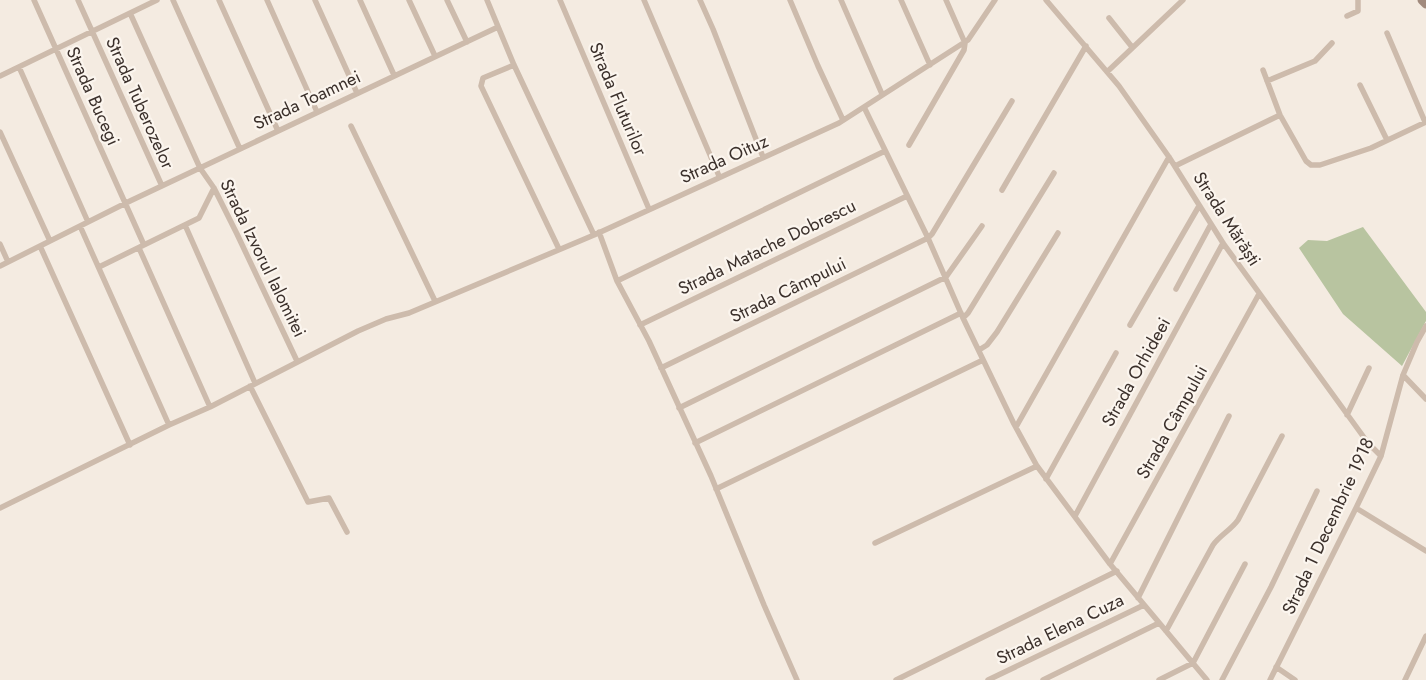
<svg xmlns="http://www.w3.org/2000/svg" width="1426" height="680" viewBox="0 0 1426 680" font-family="Jost,sans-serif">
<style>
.green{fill:#b8c4a0}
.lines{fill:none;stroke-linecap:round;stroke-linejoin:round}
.street{stroke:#cdbbac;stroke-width:5.5}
.secondary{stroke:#a18a7d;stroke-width:9}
.labels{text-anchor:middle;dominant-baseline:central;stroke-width:4.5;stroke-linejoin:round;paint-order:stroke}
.street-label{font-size:18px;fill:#3b302b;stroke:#fbf5ee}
</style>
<rect width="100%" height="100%" fill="#f4ebe1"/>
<!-- green -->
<path class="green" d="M1363 227 1426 312V321L1402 366 1343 314 1299 248 1308 240 1327 241Z"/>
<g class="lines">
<!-- street -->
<path class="street" d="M34 0 144 245
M78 0 162 186
M173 0 240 149
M219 0 278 131
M267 0 317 112
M315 0 357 93
M360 0 394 75
M409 0 435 56
M447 0 467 42
M487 0 514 65 594 235
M560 0 649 209
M644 0 719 176
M700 0 713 29 763 157
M790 0 818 66 843 120
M841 0 882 94
M901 0 930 65
M1046 0 1119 86 1169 157 1223 243 1368 443 1381 456
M130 13 200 168 214 188 237 234 297 361
M1347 16 1358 11V0
M1109 18 1132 47
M1387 33 1425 122
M514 65 483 78 481 86 559 249
M19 67 88 222
M1263 70 1280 115 1306 161 1311 165H1320L1371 148 1426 122
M1108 71 1183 0
M0 76 157 0
M1267 81 1315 61 1332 43
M1360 85 1387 140
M864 107 928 238 963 318 1014 424 1037 466 1110 564 1207 680
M351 126 435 301
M0 132 50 241
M909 145 964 50 965 43 946 0
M1175 166 1280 115
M1002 190 1086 46
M185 225 255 383
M80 226 169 425
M599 232 617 281 649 341 711 476 764 605 797 680
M0 244 8 262
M40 246 130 445
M139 248 210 407
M0 266 130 201 498 27
M99 267 199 218 214 188
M617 281 885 151
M1176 289 1211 224
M963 318 968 313 1054 173
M640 325 907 196
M1130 325 1199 206
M979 350 987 345 997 332 1058 233
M661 368 928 238 932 234 1012 101
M1403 375 1426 399
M250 386 308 502 329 498 347 532
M679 408 946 277 982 226
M1347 415 1369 368
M1016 427 1169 157
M695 443 961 313
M1046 479 1116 353
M716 489 983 360
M0 508 169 425 210 407 358 331 386 319 409 313 594 235 839 123 968 40 995 0
M1356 508 1426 551
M1075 516 1223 243
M875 543 1037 466
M1110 564 1259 294
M1138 598 1229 416
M1166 631 1213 545C1220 535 1231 530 1238 520L1282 436
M1276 667 1295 680
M896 680 1117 571
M988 680 1144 605
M1043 680 1159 623
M1159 680 1193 663 1245 564
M1222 680 1271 587 1317 491
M1270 680 1356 508 1381 456 1403 375 1417 342 1426 326
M1405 680 1426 636"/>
<!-- secondary -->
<path class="secondary" d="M1422 0 1426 4"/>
</g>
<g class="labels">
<!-- street labels -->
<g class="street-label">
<text transform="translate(93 96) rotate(66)">Strada Bucegi</text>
<text transform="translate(618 99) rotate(67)">Strada Fluturilor</text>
<text transform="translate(307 100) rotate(-25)">Strada Toamnei</text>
<text transform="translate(140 103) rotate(66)">Strada Tuberozelor</text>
<text transform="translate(724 159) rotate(-24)">Strada Oituz</text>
<text transform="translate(1227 219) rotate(57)">Strada Mărăști</text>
<text transform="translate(767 247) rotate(-26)">Strada Matache Dobrescu</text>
<text transform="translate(263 258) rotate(64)">Strada Izvorul Ialomitei</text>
<text transform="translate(788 290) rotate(-26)">Strada Câmpului</text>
<text transform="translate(1136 372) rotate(-61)">Strada Orhideei</text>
<text transform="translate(1172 422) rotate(-61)">Strada Câmpului</text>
<text transform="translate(1328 526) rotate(-65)">Strada 1 Decembrie 1918</text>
<text transform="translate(1060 629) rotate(-26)">Strada Elena Cuza</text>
</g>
</g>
</svg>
